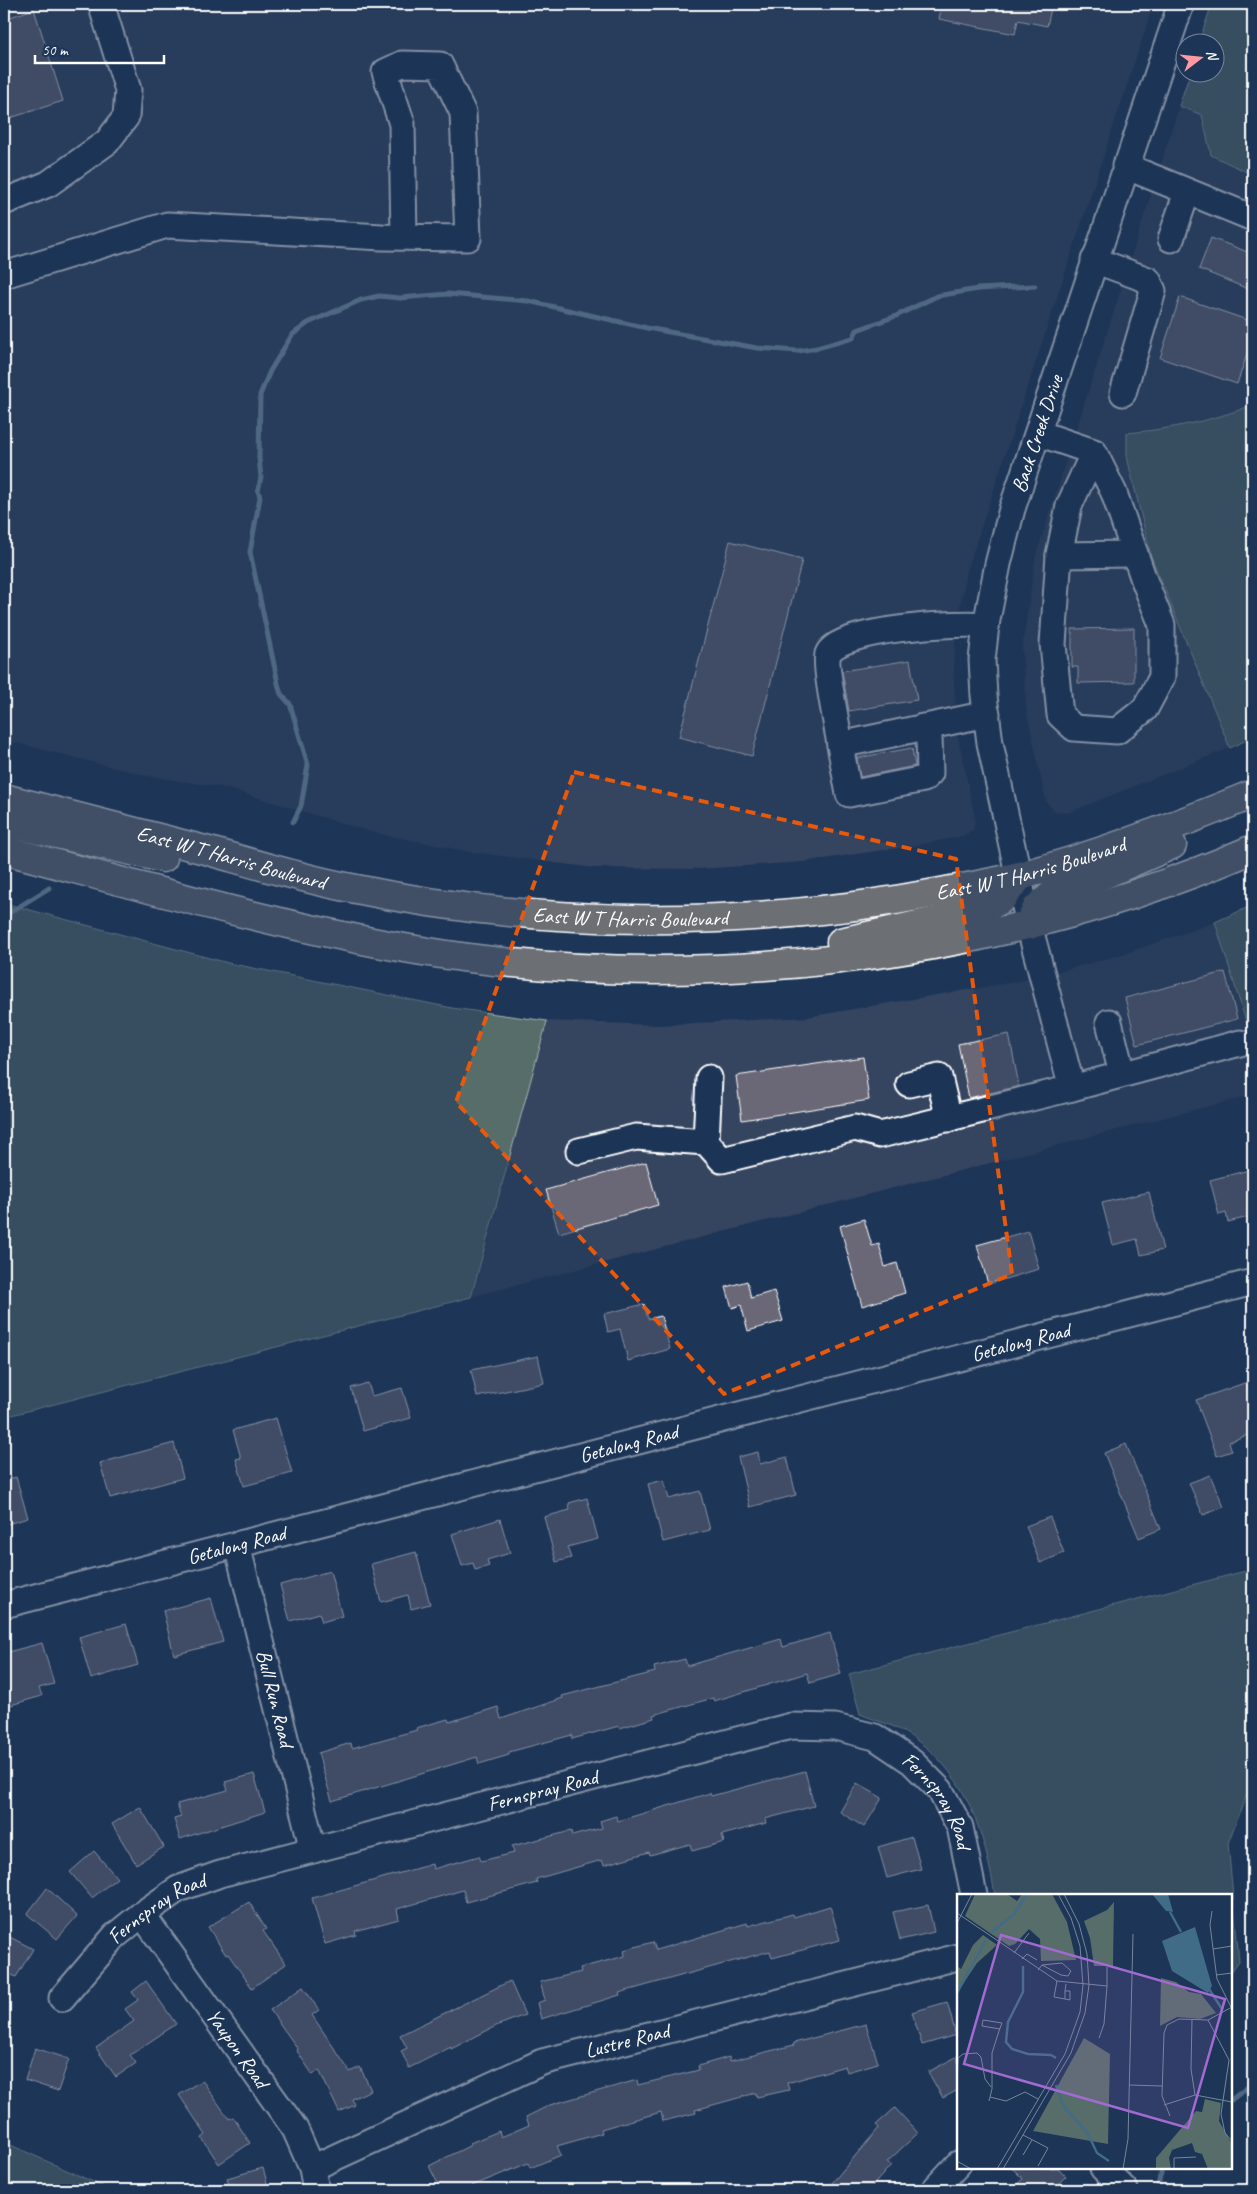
<svg xmlns="http://www.w3.org/2000/svg" width="1257" height="2194" viewBox="0 0 1257 2194" font-family="Caveat,sans-serif">
<style>
.built{fill:#344460}
.green{fill:#566d69;stroke:#aab6b4}
.lines{fill:none;stroke-linecap:round;stroke-linejoin:round}
.stream{stroke:#8da7b7;stroke-width:5}
.building{fill:#6b6876;stroke:#fff}
.minor-casing{stroke:#fff;stroke-width:29}
.major-casing{stroke:#fff;stroke-width:31}
.minor{stroke:#1d3557;stroke-width:25}
.major{stroke:#6c6f75;stroke-width:28}
.marked{fill:none;stroke:#e8590c;stroke-width:4;stroke-dasharray:10 6;stroke-linejoin:round}
.labels{text-anchor:middle;dominant-baseline:central;stroke-width:4.5;stroke-linejoin:round;paint-order:stroke}
.street-label{font-size:21px;fill:#fff;stroke:#1d3557}
.inset-river{fill:none;stroke:#416c87;stroke-width:2.5}
.inset-road{fill:none;stroke:#77869a;stroke-width:1}
.view{fill:#a36bd2;fill-opacity:0.15;stroke:#a36bd2;stroke-width:2.5}
.inset-edge{fill:none;stroke:#fff;stroke-width:2.5}
</style>
<rect width="100%" height="100%" fill="#1d3557"/>
<filter id="ink" filterUnits="userSpaceOnUse"><feTurbulence type="fractalNoise" baseFrequency=".02" numOctaves="2"/><feDisplacementMap in="SourceGraphic" scale="10" xChannelSelector="R" yChannelSelector="G"/><feConvolveMatrix kernelMatrix="1 2 1 2 8 2 1 2 1" color-interpolation-filters="sRGB"/></filter>
<g filter="url(#ink)">
<!-- built -->
<path class="built" d="M4 4H1154L968 568 957 621 954 676 957 731 975 817 974 829 964 836 924 844 803 862 699 869 595 868 469 852 370 832 225 788 147 776 4 740Z
M1179 106 1202 115 1211 155 1253 175V405L1223 416 1173 429 1127 433 1151 556 1230 748 1068 813 1055 812 1046 802 1026 709 1022 649 1035 558Z
M1215 922 1253 1044V1095L471 1297 547 1021 658 1025 807 1017 1035 978 1126 953Z"/>
<!-- green -->
<path class="green" d="M1212 4H1253V175L1211 155 1202 115 1179 106 1190 73 1214 72V42H1199Z
M1253 405V737L1230 748 1151 556 1127 457V433C1172 429 1211 421 1253 405Z
M4 903 228 963 452 1008 547 1021 471 1297 4 1417Z
M1253 905V1044L1215 922Z
M1253 1569V1778L1228 1843 1239 1961 1231 1972V1895H995C983 1825 962 1759 892 1726 882 1722 870 1718 860 1714L849 1674Z
M4 2142 111 2190H4Z"/>
<g class="lines">
<!-- stream -->
<path class="stream" d="M293 822 301 806 308 765 290 704 281 694 279 688 250 552 260 497 258 491 261 477 259 458 260 395 270 371 292 335 308 323 361 300 379 296 400 298 448 294 528 301 647 328 757 348 798 351 817 348 853 338 857 330 896 316 937 296 978 289 1035 286
M4 916 49 888
M1231 2100 1253 2083
M1158 2189 1161 2168"/>
</g>
<!-- building -->
<path class="building" d="M942 4H1052L1047 26 1018 20 1015 34 939 19Z
M34 9 63 101 4 120V19Z
M1211 238 1253 254V291L1199 269Z
M1180 297 1253 322V336L1237 384 1160 358Z
M730 541 802 560 752 756 679 737Z
M1134 628V682L1078 683V667H1072V629Z
M910 660 917 700 849 711 842 671Z
M912 748 915 766 860 777 857 758Z
M1225 972 1237 1019 1137 1045 1125 998Z
M1009 1034 1019 1086 969 1098 958 1044Z
M863 1057 869 1100 742 1120 736 1076Z
M646 1162 658 1205 559 1233 546 1190Z
M1253 1169V1216L1228 1222 1226 1213 1219 1215 1210 1180Z
M1149 1192 1163 1250 1141 1255 1137 1239 1113 1245 1102 1203Z
M864 1219 872 1246 879 1244 885 1267 897 1263 905 1293 862 1306 840 1226Z
M1028 1231 1039 1269 988 1284 977 1245Z
M747 1281 751 1298 774 1291 783 1321 748 1331 741 1305 732 1308 726 1287Z
M644 1304 648 1319 661 1316 670 1349 628 1361 620 1329 608 1332 604 1314Z
M538 1356 544 1383 477 1397 471 1370Z
M1253 1380V1433L1229 1442 1232 1451 1217 1456 1196 1400Z
M368 1383 372 1396 402 1388 411 1418 363 1431 351 1388Z
M276 1418 292 1473 244 1486 236 1459 241 1458 233 1430Z
M174 1443 183 1478 110 1498 100 1463Z
M1126 1444 1161 1529 1139 1538 1104 1453Z
M758 1452 760 1464 787 1457 796 1495 750 1507 738 1457Z
M1210 1475 1224 1507 1203 1515 1189 1483Z
M16 1477 28 1518 4 1525V1481Z
M664 1480 669 1499 700 1491 710 1530 663 1542 648 1484Z
M587 1498 598 1539 567 1547 571 1558 556 1562 544 1517 570 1510 569 1503Z
M1050 1517 1064 1553 1040 1563 1026 1526Z
M500 1519 510 1553 487 1560 489 1566 475 1570 473 1563 462 1566 452 1534Z
M416 1552 430 1604 411 1609 408 1595 381 1602 371 1564Z
M330 1571 342 1616 322 1622 319 1613 290 1621 280 1585Z
M211 1598 223 1642 174 1655 163 1611Z
M126 1624 138 1665 91 1679 79 1637Z
M830 1633 841 1674 810 1683 807 1673 714 1701 713 1698 653 1715 654 1718 620 1728 619 1726 572 1739V1735L509 1752V1755L479 1764 477 1757 332 1801 318 1753 351 1743 352 1748 417 1730 416 1728 448 1719 449 1722 498 1707 501 1719 563 1698 562 1696 655 1672 654 1667 685 1659 687 1666 781 1639 783 1647Z
M42 1643 54 1684 39 1688 42 1696 7 1706 4 1694V1653Z
M805 1771 814 1806 765 1819 766 1823 722 1835 724 1842 692 1851 690 1844 650 1855 649 1852 604 1865 602 1860 536 1879 537 1883 466 1902 463 1890 397 1909 399 1919 355 1931 356 1935 325 1944 312 1898 432 1864 433 1869 479 1856 481 1861 514 1853 512 1846 571 1831 572 1836 602 1828 600 1821 616 1816 618 1821 710 1793 711 1796Z
M254 1774 265 1812 180 1839 174 1819 181 1817 177 1804 228 1790 225 1782Z
M857 1783 882 1798 864 1827 840 1812Z
M140 1807 164 1847 136 1864 112 1824Z
M912 1837 921 1869 887 1878 878 1847Z
M94 1851 117 1878 92 1898 70 1872Z
M47 1888 77 1916 57 1939 27 1914Z
M249 1902 266 1929 263 1931 286 1964 252 1988 228 1954 226 1955 208 1927Z
M928 1905 934 1932 900 1940 893 1912Z
M830 1906 840 1940 772 1958 770 1951 619 1993 620 1995 541 2019 537 2003 545 2000 540 1982 581 1972 580 1968 625 1956 624 1950 653 1942 656 1950 747 1923 748 1926 793 1914 794 1917Z
M4 1934 33 1949 16 1977 4 1971Z
M146 1981 176 2024 130 2055 136 2063 116 2077 96 2048 134 2021 125 2009 138 2000 132 1992Z
M510 1981 525 2015 496 2026 451 2049V2047L409 2068 401 2051 407 2048 400 2035Z
M303 1987 319 2010 312 2015 350 2072 360 2067 371 2090 352 2099 355 2105 339 2112 319 2070 313 2075 297 2051 298 2049 270 2010Z
M947 2002 956 2035 922 2045 912 2012Z
M866 2024 878 2063 847 2072 845 2066 787 2083 789 2090 757 2097 756 2093 695 2110 696 2113 663 2121 661 2112 601 2129 602 2133 557 2146 561 2155 530 2168 528 2163 472 2186 474 2190H441L429 2166 471 2145 470 2143 499 2131 501 2137 529 2125 526 2117 550 2105 637 2080 638 2085 699 2070 698 2066 729 2057 730 2061 794 2045V2043Z
M35 2048 69 2059 58 2091 25 2080Z
M958 2056V2090L943 2098 928 2072Z
M202 2080 229 2119 233 2117 250 2143 219 2164 202 2138 206 2135 179 2095Z
M895 2108 918 2133 887 2162 891 2165 869 2190H826L879 2128 876 2125Z
M263 2168 269 2190H231L227 2178Z
M1012 2168H1058L1066 2176 1052 2190H1010L1023 2179Z"/>
<g class="lines">
<!-- minor casing -->
<g class="minor-casing">
<g id="minor">
<path d="M1125 166 1253 218"/>
<path d="M4 202 48 184 107 142 126 117 128 90 101 4"/>
<path d="M1171 239 1187 192"/>
<path d="M1094 260 1148 280 1153 291 1123 393"/>
<path d="M4 275 167 225 382 237 468 238 463 113 440 65 402 64 385 72 402 124 404 237"/>
<path d="M1038 433 1094 452 1114 493 1144 580 1162 625V677L1145 709 1117 731 1074 728 1060 715 1053 644 1059 555 1069 506 1094 452"/>
<path d="M1059 555 1135 554"/>
<path d="M922 727 929 736 930 773 924 779 849 794 840 745 987 714"/>
<path d="M840 745C838 730 824 664 828 654 838 628 960 622 986 625"/>
<path d="M1109 1022 1122 1074"/>
<path d="M909 1084 939 1077 949 1119"/>
<path d="M1072 1088 1240 1043"/>
<path d="M706 1142 709 1078"/>
<path id="s1" d="M579 1151 636 1137 706 1142 722 1160 855 1128 880 1135 1072 1088 1029 925 990 743 984 696 982 660 986 625 998 564 1012 509C1068 340 1125 172 1181 4"/>
<path id="s2" d="M237 1545 313 1850"/>
<path id="s3" d="M4 1605 1253 1282"/>
<path id="s4" d="M142 1914 295 2129 312 2168 316 2190"/>
<path id="s5" d="M62 1998 115 1936 142 1914 178 1889 220 1874 791 1726 835 1727 875 1737 912 1762 940 1790 960 1827 974 1895"/>
<path id="s6" d="M312 2168 542 2062 958 1957"/>
<path d="M1103 2168 1125 2190"/>
<path d="M934 2190 958 2164"/>
</g>
</g>
<!-- major casing -->
<g class="major-casing">
<g id="major">
<path id="s7" d="M4 798C72 816 141 833 209 851 255 864 300 878 346 887 540 928 746 930 941 892 968 887 996 882 1023 875 1102 854 1178 825 1253 794"/>
<path d="M4 822 163 858"/>
<path d="M4 850C140 886 277 926 416 950 692 997 996 960 1253 849"/>
<path d="M1029 925 1037 908 1055 892 1096 878 1172 845"/>
<path d="M841 942 981 911 1000 900 1020 876"/>
</g>
</g>
<!-- minor -->
<use href="#minor" class="minor"/>
<!-- major -->
<use href="#major" class="major"/>
</g>
</g>
<!-- marked area -->
<path d="M0 0H1257V2194H0ZM574 772 956 859 1012 1274 724 1394 456 1102Z" fill="#1d3557" fill-opacity=".55" fill-rule="evenodd"/>
<path class="marked" d="M574 772 956 859 1012 1274 724 1394 456 1102Z"/>
<g class="labels">
<!-- street labels -->
<g class="street-label">
<text stroke="none"><textPath href="#s1" startOffset="1185">Back Creek Drive</textPath></text>
<text stroke="none"><textPath href="#s7" startOffset="235">East W T Harris Boulevard</textPath></text>
<text stroke="none"><textPath href="#s7" startOffset="1045">East W T Harris Boulevard</textPath></text>
<text stroke="none"><textPath href="#s7" startOffset="640">East W T Harris Boulevard</textPath></text>
<text stroke="none"><textPath href="#s3" startOffset="1050">Getalong Road</textPath></text>
<text stroke="none"><textPath href="#s3" startOffset="645">Getalong Road</textPath></text>
<text stroke="none"><textPath href="#s3" startOffset="240">Getalong Road</textPath></text>
<text stroke="none"><textPath href="#s2" startOffset="158">Bull Run Road</textPath></text>
<text stroke="none"><textPath href="#s5" startOffset="538">Fernspray Road</textPath></text>
<text stroke="none"><textPath href="#s5" startOffset="972">Fernspray Road</textPath></text>
<text stroke="none"><textPath href="#s5" startOffset="132">Fernspray Road</textPath></text>
<text stroke="none"><textPath href="#s6" startOffset="341">Lustre Road</textPath></text>
<text stroke="none"><textPath href="#s4" startOffset="165">Yaupon Road</textPath></text>
</g>
</g>
<!-- overview -->
<g transform="translate(957 1894)">
<rect width="275" height="275" fill="#1d3557"/>
<path d="M18 0H50L60 7 65 0H95L110 28 119 66 84 67 83 45 72 35 58 50 52 52 8 22ZM157 8 156 72H137L133 44 127 27 150 16ZM26 41 40 51 20 69 0 99V72L4 75 16 51ZM204 84 219 88 232 98 244 100 259 119 243 125 220 123 203 132ZM127 144 153 160 151 250 76 237ZM248 205 264 209 262 227 275 250V275H251L245 260 238 258 235 249 215 256 212 264 214 275H199V264L239 217 245 218Z" fill="#566d69"/>
<path d="M195 0H211L216 18 209 17ZM238 33 255 92 251 99 215 77 205 47Z" fill="#416c87"/>
<path class="inset-river" d="M213 18 224 38M35 38 57 20 70 0M66 72V98L51 128 49 148 55 155 71 160 94 161 99 164M252 95 265 115M0 99 29 46M99 191 106 211 131 240 140 259 152 267"/>
<path class="inset-road" d="M255 17 253 31 260 85 274 113M0 19 100 87 150 92 147 130 142 144M0 29 15 0M256 55 275 52M57 59 72 39M65 65 70 60 80 66M81 76 85 71 105 69 114 77 111 82 104 81 85 71M259 81 275 79M100 87 97 103 108 105M150 92V73M108 97H113V106L108 105V97L109 90M235 126 234 175 238 201M251 126 272 166 264 220 268 239 275 247M0 191 1 164 6 160 20 159 24 163 28 185 34 193M172 191 205 192M33 203 49 207 68 198 81 205M32 207 35 195V159L42 137 45 129 26 126 25 132 43 135M207 211 238 201 275 208M213 222 205 202 207 139 210 131 222 125 251 126 275 113M66 241 91 254 81 272M66 261 75 246M0 267 14 275M40 275 108 160 123 118 126 91 123 52 114 24 101 0M46 275 114 159 128 119 132 91 130 60 122 30 107 0M166 275 171 245 176 40M217 275V264L239 263"/>
<path class="view" d="M44 41 268 105 231 234 7 170Z"/>
<rect width="275" height="275" class="inset-edge"/>
</g>
<!-- margin -->
<rect width="1257" height="2194" fill="none" stroke="#1d3557" stroke-width="20"/>
<rect x="10" y="10" width="1237" height="2174" fill="none" stroke="#fff" stroke-width="2" filter="url(#ink)"/>
<!-- north arrow -->
<g transform="translate(1200 58) rotate(74)"><circle r="24" fill="#1d3557" stroke="#77869a"/>
<path d="M0-4L9 19L0 12L-9 19Z" fill="#ff9aa2"/>
<text y="-8" font-size="14" font-weight="bold" text-anchor="middle" fill="#ffffff">N</text>
</g>
<!-- scale -->
<path d="M35 55v8h129v-8" fill="none" stroke="#ffffff" stroke-width="2.5"/>
<text x="42" y="55" font-size="15" fill="#ffffff" stroke="#1d3557" stroke-width="4" paint-order="stroke">50 m</text>
</svg>
